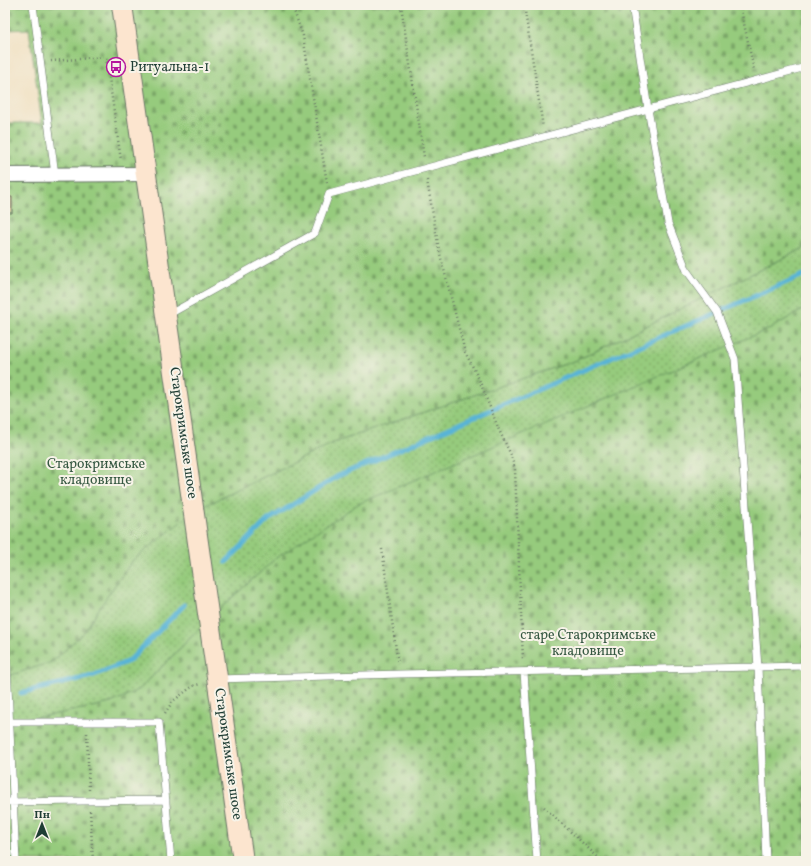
<svg xmlns="http://www.w3.org/2000/svg" width="811" height="866" viewBox="0 0 811 866" font-family="Vollkorn,serif">
<style>
.grass{fill:url(#grass-dots);stroke:#5a8458}
.cemetery{fill:url(#cemetery-stones);stroke:#5a8458}
.lines{fill:none;stroke-linecap:round;stroke-linejoin:round}
.stream{stroke:#59b4d7;stroke-width:5}
.building{fill:#dbaa81}
.lane-casing{stroke:#687666;stroke-width:8}
.street-casing{stroke:#687666;stroke-width:16}
.secondary-casing{stroke:#687666;stroke-width:22}
.path{stroke:#687666;stroke-width:2.5;stroke-dasharray:1 3;stroke-linecap:butt}
.lane{stroke:#fff;stroke-width:7}
.street{stroke:#fff;stroke-width:14}
.secondary{stroke:#fce5cf;stroke-width:20}
.labels{text-anchor:middle;dominant-baseline:central;stroke-width:4;stroke-linejoin:round;paint-order:stroke}
.poi-label{font-size:14px;fill:#1f3d34;stroke:#f7f3e8;text-anchor:start}
.street-label{font-size:14px;fill:#1f3d34;stroke:#f7f3e8}
.park-label{font-size:14px;fill:#375943;stroke:#f7f3e8}
</style>
<defs>
<pattern id="grass-dots" width="8" height="8" patternUnits="userSpaceOnUse"><rect width="8" height="8" fill="#96cb7d"/><path d="M2 2h.1M6 6h.1" fill="none" stroke="#7aa667" stroke-width="1.8" stroke-linecap="round"/></pattern>
<pattern id="cemetery-stones" width="16" height="16" patternUnits="userSpaceOnUse"><rect width="16" height="16" fill="#96cb7d"/><path d="M2 7V4a2 2 0 0 1 4 0v3zM10 15v-3a2 2 0 0 1 4 0v3z" fill="#7aa667"/></pattern>
</defs>
<rect width="100%" height="100%" fill="#f7f3e8"/>
<filter id="ink" filterUnits="userSpaceOnUse"><feTurbulence type="fractalNoise" baseFrequency=".025" numOctaves="2"/><feDisplacementMap in="SourceGraphic" scale="8" xChannelSelector="R" yChannelSelector="G"/><feConvolveMatrix kernelMatrix="1 2 1 2 8 2 1 2 1" color-interpolation-filters="sRGB"/></filter>
<filter id="wash" filterUnits="userSpaceOnUse"><feTurbulence type="fractalNoise" baseFrequency=".012" numOctaves="4" result="noise"/><feDisplacementMap in="SourceGraphic" scale="16" xChannelSelector="R" yChannelSelector="G"/><feGaussianBlur stdDeviation="0.9" result="paint"/><feColorMatrix in="noise" values="0 0 0 0 0 0 0 0 0 0 0 0 0 0 0 0 0 1.4 0 .05"/><feComposite in="paint" operator="in"/></filter>
<g filter="url(#wash)">
<rect width="100%" height="100%" fill="#f1e1c2"/>
<!-- grass -->
<path class="grass" d="M806 247V308L771 328 276 558 211 617 196 510 333 443 577 360Z
M192 512 208 620 140 689 111 703 57 714 5 723V677L108 595 132 561Z"/>
<!-- cemetery -->
<path class="cemetery" d="M5 5H806V247L577 360 333 443 196 510 211 617 276 558 358 504 771 328 806 308V861H5V723L57 714 111 703 140 689 208 620 192 513 132 561 108 595 84 632 52 662 5 677V123H42L29 29 5 30Z"/>
<g class="lines">
<!-- stream -->
<path class="stream" d="M226 562 268 520 338 476 806 274
M21 693 92 676 129 661 184 605"/>
</g>
<g id="blocks">
<!-- building -->
<path class="building" d="M5 197H12V213H5Z"/>
</g>
</g>
<g filter="url(#ink)">
<use href="#blocks" fill-opacity="0" stroke="#687666" stroke-width="1"/>
<g class="lines">
<!-- lane casing -->
<g class="lane-casing">
<path id="lane" d="M33 5 55 175
M632 5 648 109 668 223 687 271 717 312 735 359 758 667 766 861
M168 315 315 233 329 194 806 67
M5 621 16 861
M524 672 537 861
M218 679 400 674 806 666
M5 722H159L171 861
M5 802 166 800"/>
</g>
<!-- street casing -->
<g class="street-casing">
<path id="street" d="M5 175 146 174"/>
</g>
<!-- secondary casing -->
<g class="secondary-casing">
<path id="secondary" d="M122 5 243 861"/>
</g>
<!-- path -->
<path class="path" d="M292 5 303 36 327 183
M401 5 424 157
M524 5 543 127
M740 5 754 70
M51 61 106 57 121 160
M427 180 439 250 465 352 478 377 499 430 511 455 515 470 523 661
M382 549 398 664
M165 713 173 701 193 686 200 684
M87 733 89 790
M544 807 602 861
M90 811 93 861"/>
<!-- lane -->
<use href="#lane" class="lane"/>
<!-- street -->
<use href="#street" class="street"/>
<!-- secondary -->
<use href="#secondary" class="secondary"/>
</g>
</g>
<!-- icons -->
<defs>
<g id="bus-ring" transform="scale(1)"><circle r="9.5" fill="#f7f3e8" stroke="#b5179e" stroke-width="1.5"/><path d="M-5-6H5V4H4V6H2V4H-2V6H-4V4H-5ZM-3.5-4V0h7V-4ZM-3.5 1.2v1.5H-2V1.2ZM2 1.2v1.5H3.5V1.2Z" fill="#b5179e"/></g>
</defs>
<g fill-rule="evenodd">
<use href="#bus-ring" x="116" y="67"/>
</g>
<g class="labels">
<!-- poi labels -->
<g class="poi-label">
<text x="130" y="67">Ритуальна-1</text>
</g>
<!-- street labels -->
<g class="street-label">
<text transform="translate(183 433) rotate(82)">Старокримське шосе</text>
<text transform="translate(228 754) rotate(82)">Старокримське шосе</text>
</g>
<!-- park labels -->
<g class="park-label">
<text x="96" y="464">Старокримське<tspan x="96" dy="16">кладовище</tspan></text>
<text x="588" y="635">старе Старокримське<tspan x="588" dy="16">кладовище</tspan></text>
</g>
</g>
<!-- margin -->
<rect width="811" height="866" fill="none" stroke="#f7f3e8" stroke-width="20"/>
<!-- north arrow -->
<g transform="translate(42 824)" stroke="#f7f3e8" stroke-width="3" paint-order="stroke">
<path d="M0-3L7 15L0 10L-7 15Z" fill="#1f3d34"/>
<text y="-6" font-size="11" font-weight="bold" text-anchor="middle" fill="#1f3d34">Пн</text>
</g>
</svg>
